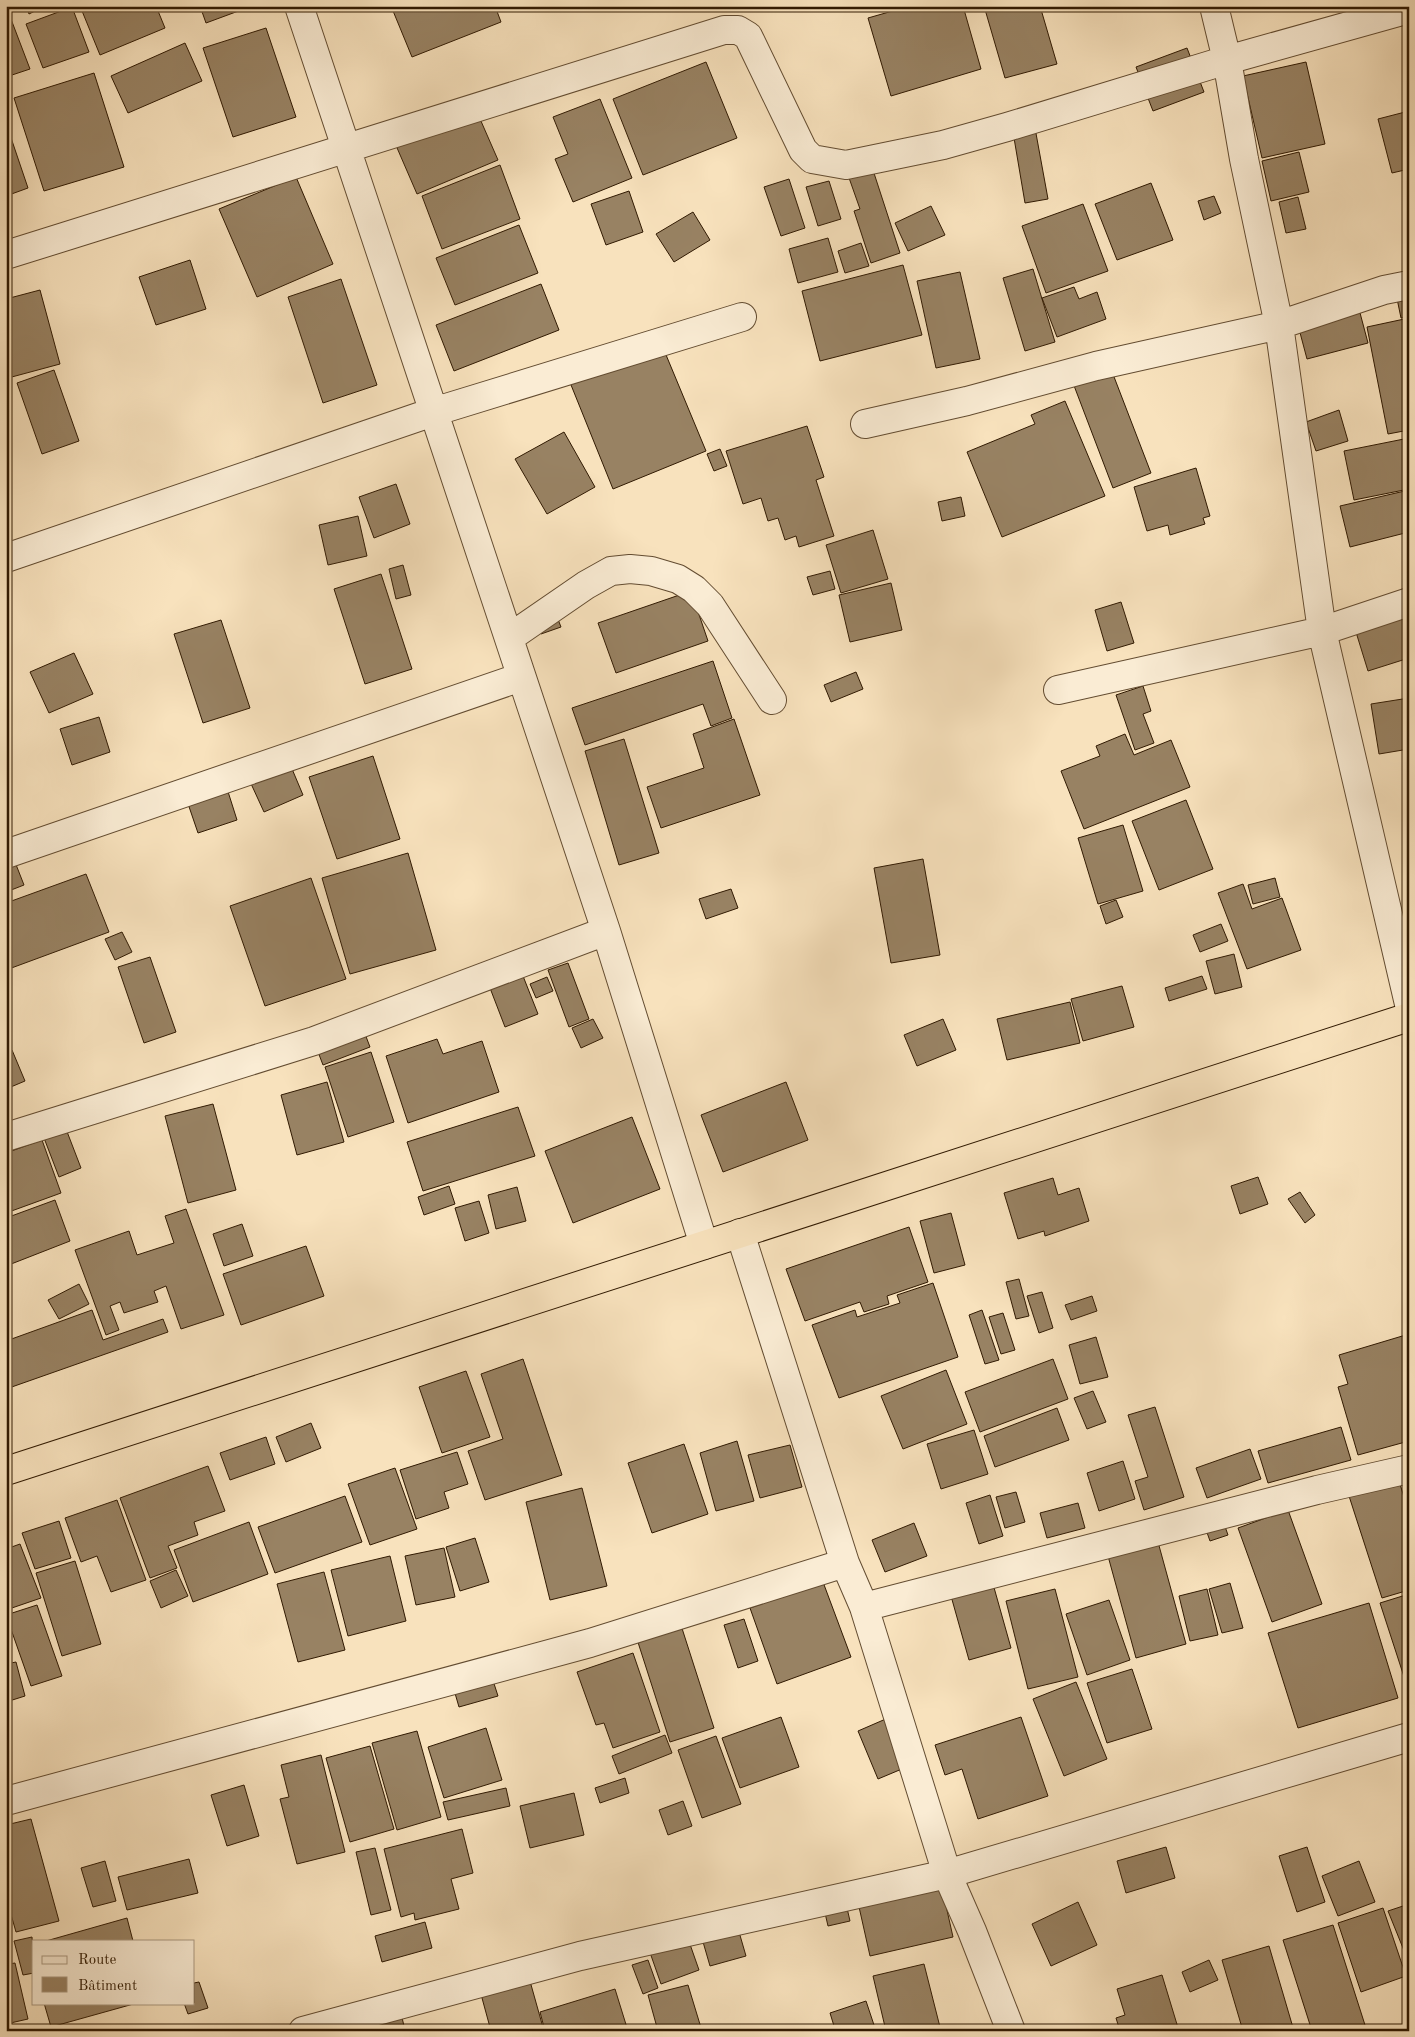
<svg xmlns="http://www.w3.org/2000/svg" width="1415" height="2037" viewBox="0 0 1415 2037" font-family="'Old Standard TT',serif">
<style>
.building{fill:#988263;stroke:#311a02}
.lines{fill:none;stroke-linecap:round;stroke-linejoin:round}
.street-casing{stroke:#634c31;stroke-width:30}
.highway-casing{stroke:#311a02;stroke-width:30}
.street{stroke:#faecd4;stroke-width:28}
.highway{stroke:#f8e2bd;stroke-width:28}
</style>
<rect width="100%" height="100%" fill="#f8e2bd"/>
<filter id="stains"><feTurbulence type="fractalNoise" baseFrequency=".004" numOctaves="4"/><feColorMatrix values="0 0 0 0 .2 0 0 0 0 .09 0 0 0 0 .02 0 0 0 .5 -.17"/></filter>
<radialGradient id="worn" r=".72"><stop offset=".6" stop-color="#630" stop-opacity="0"/><stop offset="1" stop-color="#630" stop-opacity=".3"/></radialGradient>
<!-- building -->
<path class="building" d="M6 6 30 69 6 77Z
M26 6H45L29 14Z
M80 6H156L165 28 100 55Z
M200 6H252L206 23Z
M391 6H495L501 22 412 57Z
M506 6H534L507 11Z
M910 6H963L981 69 891 96 868 18Z
M984 6H1040L1057 64 1005 78Z
M72 7 89 52 43 68 26 24Z
M266 28 296 117 233 137 203 48Z
M185 43 202 81 128 113 111 76Z
M1187 48 1204 92 1153 111 1136 67Z
M706 62 737 138 643 175 613 99Z
M1306 62 1325 144 1262 158 1243 76Z
M94 73 124 167 44 191 14 98Z
M600 99 632 178 573 202 555 159 568 154 553 117Z
M1409 111V169L1392 173 1378 119Z
M477 112 498 160 417 194 388 127Z
M6 123 28 188 6 196Z
M1035 128 1048 199 1025 203 1013 132Z
M1299 152 1309 192 1271 201 1262 161Z
M500 165 520 219 442 249 422 196Z
M872 167 900 253 871 263 854 211 860 209 848 175Z
M296 177 333 264 257 297 219 209Z
M789 179 805 228 781 236 764 187Z
M829 181 841 219 818 226 806 187Z
M1151 183 1173 240 1117 260 1095 204Z
M629 191 643 232 606 245 591 204Z
M1214 196 1221 213 1204 220 1198 201Z
M1298 197 1306 229 1286 233 1279 202Z
M1083 204 1108 271 1046 293 1022 226Z
M931 206 945 235 908 251 895 223Z
M693 212 710 240 674 262 656 234Z
M519 225 538 273 455 305 436 258Z
M828 238 838 272 798 283 789 249Z
M861 243 869 266 845 273 838 251Z
M190 260 206 309 156 325 139 277Z
M903 265 922 335 820 361 802 291Z
M1033 269 1055 342 1025 351 1003 278Z
M960 272 980 359 936 368 917 281Z
M341 279 377 385 323 403 288 297Z
M1409 281V316L1401 318 1394 284Z
M541 284 559 330 454 371 436 325Z
M1074 287 1079 299 1097 292 1106 319 1057 337 1042 298Z
M40 290 60 364 8 378 6 370V299Z
M1355 294 1368 343 1307 359 1294 310Z
M1409 318V430L1388 434 1367 327Z
M659 338 706 451 613 489 567 375Z
M1111 369 1151 473 1113 488 1073 383Z
M54 370 79 441 42 454 17 383Z
M1065 401 1105 496 1002 537 967 452 1035 424 1031 415Z
M1339 410 1348 441 1316 451 1306 422Z
M807 426 824 477 816 480 834 536 799 547 796 536 785 540 778 518 768 521 761 498 743 504 726 451Z
M564 432 595 487 547 514 515 459Z
M1409 438V489L1354 500 1344 451Z
M720 449 727 466 714 471 707 454Z
M1196 468 1210 516 1203 518 1205 524 1170 535 1168 525 1147 531 1134 487Z
M396 484 410 524 374 538 359 497Z
M1409 490V532L1350 547 1340 506Z
M961 497 965 516 942 521 938 502Z
M358 516 367 556 328 565 319 525Z
M873 530 888 579 841 593 826 545Z
M403 565 411 595 396 599 389 569Z
M830 571 835 589 813 595 807 577Z
M381 574 412 669 365 684 334 589Z
M891 583 902 630 850 642 839 595Z
M691 591 708 641 616 673 598 623Z
M1409 598V658L1368 671 1351 616Z
M1121 602 1134 643 1107 651 1095 610Z
M552 604 561 627 541 634 533 611Z
M221 620 250 708 203 723 174 634Z
M74 653 93 694 49 713 30 672Z
M713 661 732 718 711 726 703 704 585 745 572 708Z
M856 672 863 689 831 702 824 685Z
M1143 686 1151 711 1143 714 1154 743 1135 750 1116 695Z
M1409 698V749L1379 754 1371 704Z
M99 717 110 752 72 765 60 729Z
M734 719 760 795 661 828 647 787 704 768 693 734Z
M1125 734 1134 755 1171 740 1190 787 1084 829 1061 771 1100 756 1096 746Z
M624 739 659 853 619 865 585 751Z
M373 756 400 839 337 859 309 777Z
M287 757 303 795 264 812 247 775Z
M224 779 237 820 198 833 184 792Z
M1186 800 1213 869 1159 890 1132 821Z
M1123 825 1143 891 1098 904 1078 838Z
M6 839 24 885 6 892Z
M408 853 436 950 350 974 322 878Z
M923 859 940 955 891 963 874 868Z
M86 874 109 932 6 970V903Z
M311 878 346 979 265 1006 230 906Z
M1275 878 1280 897 1253 904 1248 885Z
M1243 884 1252 909 1282 898 1301 950 1247 969 1218 893Z
M731 889 738 908 706 919 699 899Z
M1116 900 1123 917 1106 924 1100 906Z
M1221 924 1228 941 1200 952 1193 935Z
M122 932 132 952 115 960 105 939Z
M1234 954 1242 987 1215 994 1206 961Z
M150 957 176 1032 144 1043 118 967Z
M568 963 589 1019 569 1027 548 970Z
M523 976 538 1014 505 1027 490 988Z
M1202 976 1207 989 1169 1001 1165 988Z
M547 977 553 991 536 998 530 984Z
M1122 986 1134 1027 1083 1041 1071 999Z
M1070 1002 1080 1043 1007 1060 997 1019Z
M593 1019 603 1038 581 1048 572 1028Z
M943 1019 956 1050 917 1066 904 1035Z
M362 1026 370 1047 323 1065 315 1044Z
M437 1039 443 1054 482 1041 499 1092 408 1123 386 1056Z
M12 1050 25 1081 6 1089V1053Z
M371 1052 394 1122 348 1137 325 1067Z
M327 1082 344 1142 297 1155 281 1095Z
M786 1082 808 1140 723 1172 701 1115Z
M213 1104 236 1190 188 1203 165 1116Z
M518 1107 535 1156 423 1191 407 1142Z
M632 1117 660 1189 573 1223 545 1151Z
M66 1129 81 1168 59 1177 44 1138Z
M42 1140 61 1193 6 1213V1153Z
M1258 1177 1268 1204 1240 1214 1231 1186Z
M1053 1178 1058 1195 1079 1188 1089 1221 1045 1236 1044 1231 1018 1239 1004 1193Z
M449 1186 455 1204 424 1215 418 1197Z
M517 1187 526 1221 496 1229 488 1195Z
M1300 1192 1315 1215 1305 1223 1288 1199Z
M55 1200 70 1241 6 1266V1218Z
M479 1201 489 1233 465 1241 455 1208Z
M186 1209 224 1315 181 1329 166 1286 154 1291 158 1302 124 1313 120 1302 110 1306 119 1330 106 1335 75 1250 129 1231 137 1255 174 1243 165 1216Z
M951 1213 965 1265 934 1273 920 1221Z
M242 1224 253 1256 224 1266 213 1234Z
M909 1227 928 1282 887 1296 889 1304 864 1312 860 1302 805 1321 786 1269Z
M306 1246 324 1296 241 1325 223 1274Z
M1019 1279 1029 1316 1016 1319 1006 1282Z
M933 1283 958 1357 839 1398 812 1325 855 1310 857 1317 900 1303 897 1295Z
M79 1284 89 1304 59 1319 48 1300Z
M1042 1292 1053 1328 1039 1333 1027 1296Z
M1092 1296 1097 1311 1071 1320 1065 1305Z
M92 1310 103 1340 163 1319 168 1332 6 1389V1341Z
M982 1310 999 1360 985 1364 969 1315Z
M1003 1313 1015 1350 1001 1354 989 1317Z
M1409 1334V1441L1358 1455 1338 1387 1348 1384 1339 1355Z
M1096 1337 1108 1377 1080 1384 1069 1345Z
M523 1359 562 1475 485 1500 468 1451 503 1439 481 1374Z
M1053 1359 1068 1399 980 1432 965 1392Z
M946 1370 967 1424 903 1449 881 1396Z
M466 1371 490 1437 442 1453 419 1387Z
M1093 1391 1106 1422 1087 1429 1074 1398Z
M1155 1407 1184 1497 1144 1510 1135 1481 1148 1477 1128 1415Z
M1057 1408 1069 1440 995 1467 984 1436Z
M311 1423 321 1448 286 1462 276 1437Z
M1341 1427 1351 1460 1268 1483 1258 1451Z
M974 1430 988 1474 941 1489 927 1444Z
M266 1437 275 1464 230 1480 220 1453Z
M737 1441 754 1501 716 1511 700 1453Z
M684 1444 708 1514 652 1533 628 1463Z
M790 1445 802 1487 760 1498 748 1455Z
M1250 1449 1261 1479 1207 1498 1196 1468Z
M457 1452 468 1484 444 1492 449 1508 416 1519 400 1470Z
M1123 1461 1135 1499 1099 1511 1087 1473Z
M208 1466 225 1511 194 1522 198 1535 168 1546 177 1568 150 1578 120 1498Z
M395 1468 417 1529 370 1545 348 1484Z
M1399 1481 1409 1513V1590L1382 1598 1349 1496Z
M582 1488 607 1586 550 1600 526 1502Z
M1016 1492 1025 1522 1005 1528 996 1497Z
M990 1495 1003 1536 979 1544 966 1503Z
M345 1496 362 1542 275 1573 258 1527Z
M117 1500 146 1580 111 1592 97 1556 81 1562 65 1518Z
M1078 1503 1085 1528 1047 1538 1040 1513Z
M1288 1510 1322 1604 1272 1622 1238 1528Z
M1222 1518 1228 1535 1210 1541 1204 1524Z
M59 1521 71 1558 35 1569 22 1533Z
M249 1522 268 1574 193 1602 174 1550Z
M914 1523 927 1556 885 1572 872 1540Z
M475 1538 489 1582 460 1591 446 1547Z
M1158 1542 1186 1644 1136 1658 1108 1556Z
M20 1544 41 1598 6 1610V1549Z
M444 1548 455 1597 416 1605 405 1556Z
M390 1556 406 1621 348 1636 331 1570Z
M75 1561 101 1644 62 1656 36 1573Z
M176 1570 188 1596 161 1608 150 1581Z
M324 1572 345 1650 298 1662 277 1584Z
M823 1582 851 1657 777 1684 750 1608Z
M1230 1583 1243 1628 1222 1633 1209 1589Z
M993 1584 1011 1648 969 1660 951 1596Z
M1055 1589 1078 1677 1028 1689 1006 1601Z
M1207 1589 1218 1635 1190 1641 1179 1596Z
M1409 1594V1685L1407 1686 1380 1603Z
M1109 1600 1130 1660 1087 1675 1066 1614Z
M1369 1603 1398 1698 1298 1728 1268 1633Z
M37 1605 62 1676 31 1686 6 1615Z
M679 1619 714 1728 670 1742 635 1633Z
M744 1619 758 1661 738 1668 724 1625Z
M633 1653 660 1732 613 1748 604 1723 596 1725 577 1672Z
M16 1662 25 1696 6 1702V1664Z
M488 1665 498 1696 459 1707 450 1676Z
M1132 1669 1152 1729 1107 1743 1087 1683Z
M1076 1682 1107 1759 1064 1776 1033 1699Z
M781 1717 799 1767 740 1788 722 1738Z
M1021 1717 1048 1796 978 1819 962 1769 945 1775 935 1745Z
M888 1718 909 1766 878 1779 858 1731Z
M486 1728 502 1780 444 1798 428 1747Z
M417 1731 441 1817 397 1830 372 1743Z
M665 1735 672 1753 619 1774 612 1756Z
M716 1736 741 1804 702 1818 678 1750Z
M370 1746 394 1829 350 1842 326 1758Z
M321 1755 345 1852 297 1864 280 1799 289 1797 281 1765Z
M625 1778 629 1793 600 1803 595 1788Z
M244 1785 259 1836 227 1846 211 1795Z
M506 1788 510 1806 448 1820 443 1802Z
M574 1793 584 1835 530 1848 520 1806Z
M683 1801 692 1826 668 1835 659 1810Z
M31 1819 59 1921 16 1932 6 1897V1825Z
M462 1829 473 1873 451 1879 459 1909 415 1920 414 1913 401 1917 384 1849Z
M1166 1847 1175 1878 1126 1893 1117 1861Z
M1307 1847 1325 1902 1297 1912 1279 1856Z
M375 1848 391 1910 371 1915 356 1852Z
M189 1859 198 1893 127 1910 118 1877Z
M105 1861 116 1901 93 1907 81 1868Z
M1359 1861 1375 1902 1338 1916 1322 1876Z
M938 1870 953 1937 870 1956 855 1889Z
M844 1895 850 1921 828 1926 822 1900Z
M1078 1902 1097 1945 1051 1966 1032 1924Z
M1409 1904V1963L1388 1911Z
M1383 1908 1406 1976 1361 1992 1338 1923Z
M127 1918 133 1941H46Z
M425 1922 432 1948 382 1962 375 1936Z
M737 1925 746 1956 710 1966 701 1935Z
M1333 1925 1365 2025 1347 2031H1312L1283 1940Z
M685 1930 699 1970 661 1984 647 1944Z
M32 1937 34 1973 23 1975 14 1941Z
M1269 1946 1294 2031H1243L1222 1960Z
M6 1950 9 1964 15 1963 28 2019 6 2024Z
M648 1960 658 1988 643 1994 632 1965Z
M1209 1960 1218 1980 1190 1992 1182 1972Z
M924 1964 941 2031H886L873 1976Z
M528 1974 544 2031H491L479 1987Z
M1162 1975 1179 2031H1120L1116 2018 1125 2015 1117 1989Z
M199 1982 208 2008 188 2014 184 2003H194V1983Z
M688 1985 702 2031H658L648 1995Z
M615 1989 628 2031H545L540 2012Z
M866 2001 876 2031H819L834 2026 830 2013Z
M44 2003H137L51 2027Z
M399 2005 404 2026 386 2031H325Z"/>
<g class="lines">
<!-- street casing -->
<g class="street-casing">
<path id="street" d="M299 6 606 931 704 1245
M1214 6 1227 60 1244 159 1279 325 1322 631 1409 1004
M6 255 724 30H738L748 36 803 150 812 159 846 165 943 145 1007 127 1227 60 1409 9
M865 424 967 401 1096 366 1279 325 1384 290 1409 285
M6 558 433 412 742 317
M509 638 586 585 611 571 630 569 651 571 678 579 694 589 710 605 772 700
M1058 690 1322 631 1409 602
M6 854 521 677
M6 1137 314 1041 606 931
M740 1233 845 1563 864 1607 947 1874 972 1931 1011 2031
M864 1607 1317 1490 1409 1469
M6 1801 590 1643 845 1563
M303 2031 580 1956 947 1874 1409 1737"/>
</g>
<!-- highway casing -->
<g class="highway-casing">
<path id="highway" d="M6 1471 1409 1017"/>
</g>
<!-- street -->
<use href="#street" class="street"/>
<!-- highway -->
<use href="#highway" class="highway"/>
</g>
<!-- margin -->
<rect width="1415" height="2037" fill="none" stroke="#f8e2bd" stroke-width="25"/>
<rect x="8" y="8" width="1400" height="2022" fill="none" stroke="#311a02" stroke-width="2.5"/>
<rect x="12" y="12" width="1390" height="2012" fill="none" stroke="#311a02"/>
<!-- legend -->
<rect x="32" y="1940" width="162" height="65" fill="#faecd4" stroke="#aa9880"/>
<rect x="42" y="1956" width="25" height="8" fill="#faecd4" stroke="#aa9880"/>
<text x="78" y="1964" font-size="15" fill="#311a02">Route</text>
<rect x="42" y="1977" width="25" height="15" fill="#988263" stroke="#aa9880"/>
<text x="78" y="1990" font-size="15" fill="#311a02">Bâtiment</text>
<rect width="100%" height="100%" filter="url(#stains)"/>
<rect width="100%" height="100%" fill="url(#worn)"/>
</svg>
